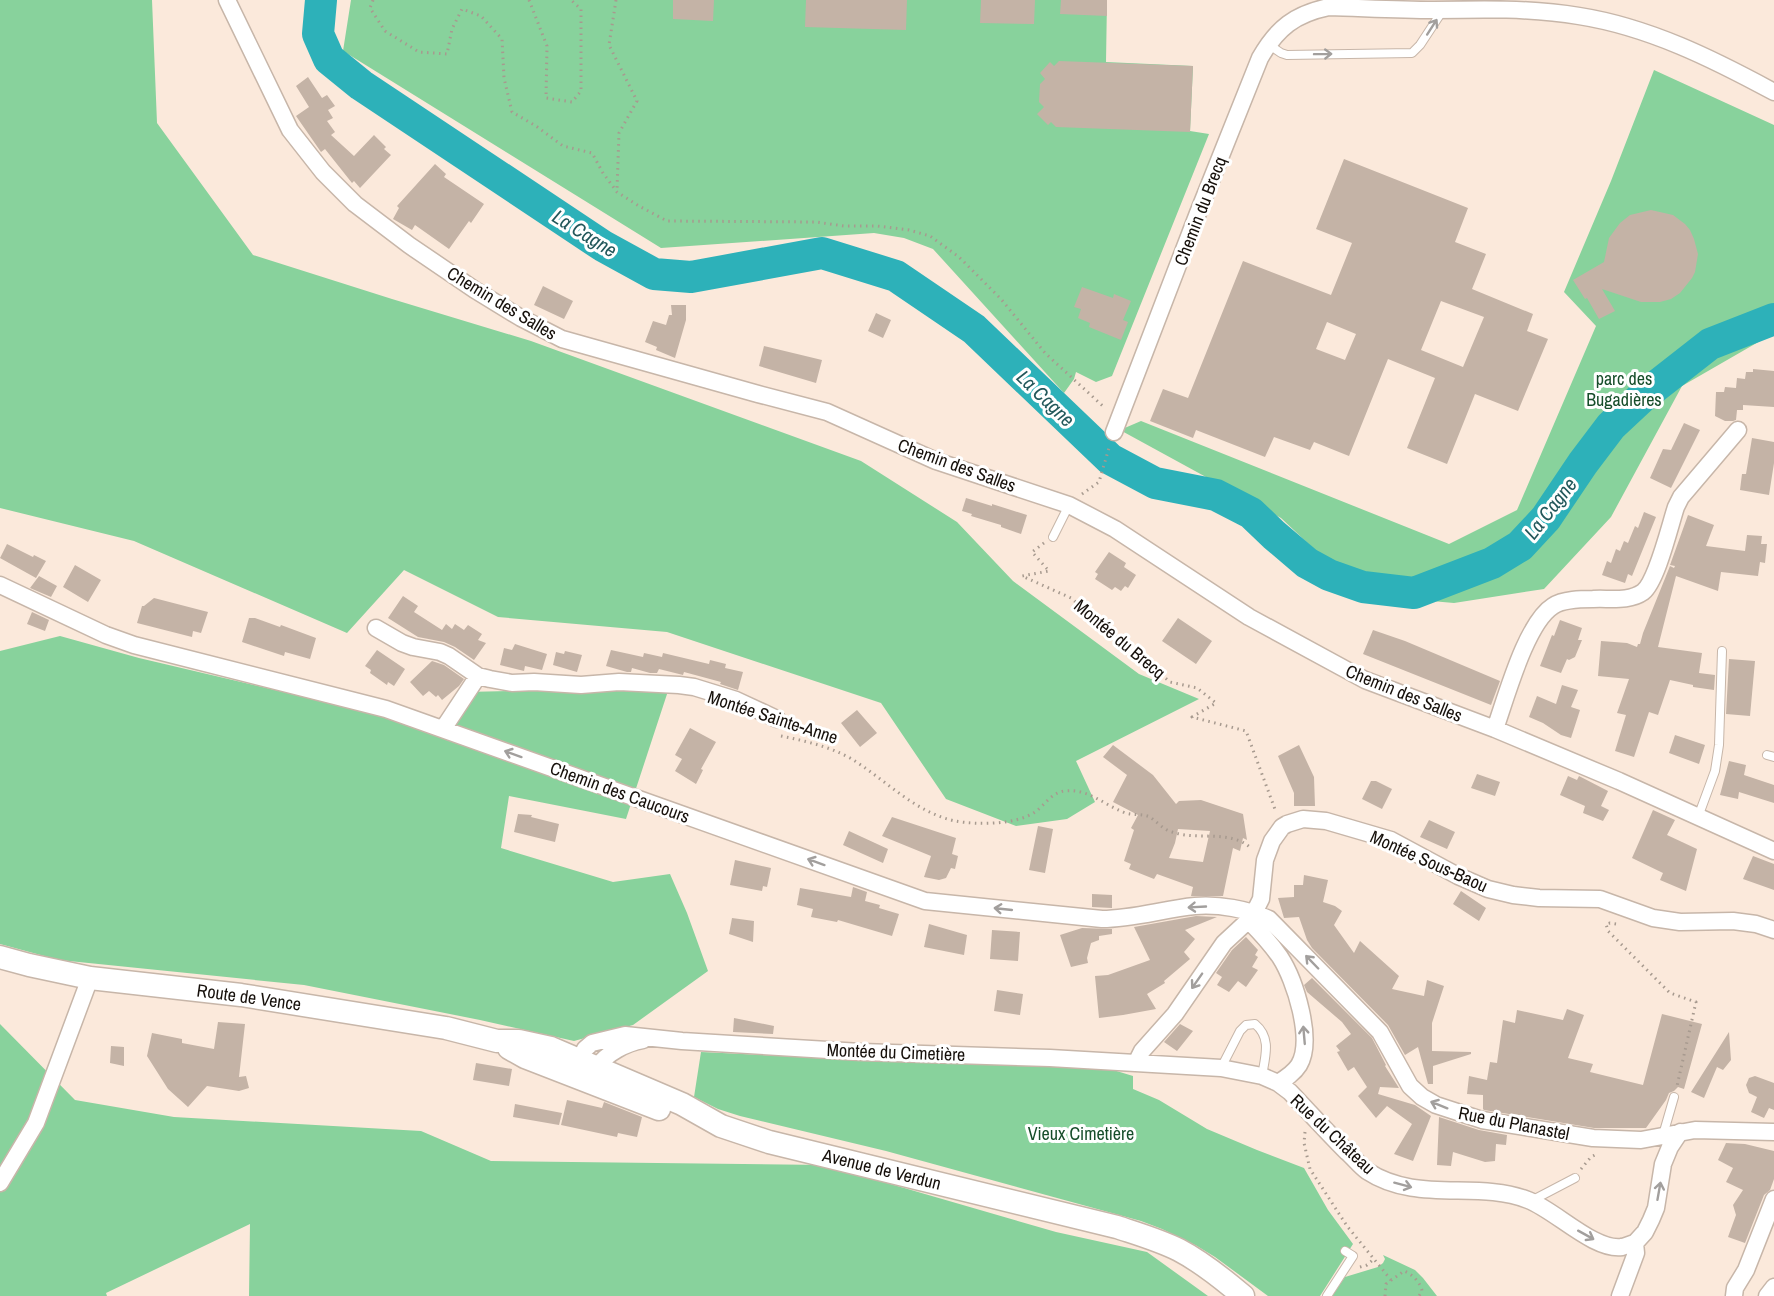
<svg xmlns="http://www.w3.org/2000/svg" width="1774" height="1296" viewBox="0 0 1774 1296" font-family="'Archivo Narrow',sans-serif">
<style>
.green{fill:#88d29c}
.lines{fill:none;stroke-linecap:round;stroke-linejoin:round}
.river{stroke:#2db1b9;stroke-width:32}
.building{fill:#c4b3a6;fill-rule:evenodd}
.service-casing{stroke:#c7b6a9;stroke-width:10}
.minor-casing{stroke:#c7b6a9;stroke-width:19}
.secondary-casing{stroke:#c7b6a9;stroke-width:25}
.path{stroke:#a79a8f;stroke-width:3;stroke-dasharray:1.5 4.5;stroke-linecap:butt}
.service{stroke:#fff;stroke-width:8}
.minor{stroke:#fff;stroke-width:16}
.secondary{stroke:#fff;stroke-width:22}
.oneway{stroke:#a29f9d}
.labels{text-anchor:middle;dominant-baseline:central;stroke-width:6;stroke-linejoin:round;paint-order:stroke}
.street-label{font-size:18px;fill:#16100b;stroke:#fff}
.park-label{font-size:18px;fill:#164d2a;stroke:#fff}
.water-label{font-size:20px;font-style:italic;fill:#23585b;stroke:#fff}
</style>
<rect width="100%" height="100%" fill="#fbe9db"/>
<!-- green -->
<path class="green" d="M0 0H152L157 123 253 255 392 299 531 341 861 461 957 522 1013 581 1139 674 1199 699 1076 761 1095 802 1067 819 1016 826 946 799 881 703 667 632 498 617 404 570 347 633 134 541 0 508Z
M351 0H1107L1106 62 1193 66 1190 131 1209 134 1112 376 1096 382 1076 372 1074 379 1064 393 933 249 904 238 874 233 661 248 343 51Z
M1654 70 1774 125V333L1682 386 1611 517 1544 589 1454 603 1363 595 1281 518 1120 430 1141 421 1449 544 1517 510 1596 326 1564 292 1611 181Z
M60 636 139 658 436 728 465 692 669 688 626 819 509 796 501 848 613 882 670 874 687 913 708 971 633 1025 574 1041 480 1020 304 985 59 960 0 944V651Z
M0 1024 75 1100 174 1117 421 1131 491 1161 825 1165 1056 1232 1147 1252 1208 1296H249L250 1224 106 1293 107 1296H0Z
M701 1052 848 1059 1100 1066 1133 1076V1089L1159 1100 1207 1129 1257 1150 1304 1168 1328 1210 1353 1244 1320 1296H1268L1215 1257 1197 1246 1162 1229 1141 1221 886 1151 740 1116 718 1109 694 1097Z
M1383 1255 1415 1270 1423 1278 1437 1296H1332L1345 1277 1378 1267 1383 1263 1385 1259Z"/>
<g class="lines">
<!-- river -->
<path class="river" d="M321 0 318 34 329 59 361 85 603 246 654 274 691 277 822 253 896 276 974 329 1110 459 1155 483 1216 495 1251 513 1274 535 1307 563 1329 575 1363 587 1414 593 1492 563 1520 546 1546 518 1583 463 1611 426 1641 398 1710 344 1774 319"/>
</g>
<!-- building -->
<path class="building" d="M673 0H714L713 21 673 19Z
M806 0H907L906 30 805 27Z
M981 0H1035L1034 24 980 23Z
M1061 0H1107V16L1060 14Z
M1059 61 1193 66 1190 132 1056 127 1051 122 1048 125 1037 114 1044 107 1039 102 1040 84 1045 79 1040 73 1050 62 1054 66Z
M308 77 322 98 327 95 335 106 328 110 333 118 327 121 335 132 331 135 354 156 374 135 386 147 384 149 391 155 360 188 354 181 352 183 325 149 321 152 296 116 309 107 296 86Z
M1344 159 1468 208 1455 242 1486 254 1472 289 1533 314 1527 331 1548 339 1518 411 1475 394 1447 464 1407 448 1435 378 1388 359 1349 456 1314 442 1310 450 1274 437 1265 457 1196 430 1193 438 1150 421 1163 389 1188 398 1243 261 1331 295 1352 243 1316 229ZM1441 301 1484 317 1463 367 1421 350ZM1327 322 1356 334 1345 360 1316 349Z
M435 164 446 174 444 177 484 204 471 223 469 221 449 249 415 225 412 230 393 219 399 208 397 206Z
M1651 210 1673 215 1685 224 1690 230 1694 239 1698 254 1695 272 1692 278 1680 293 1671 299 1660 302H1641L1602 289 1615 311 1599 319 1587 298 1585 299 1573 280 1604 262 1609 238 1620 223 1630 215Z
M543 286 573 301 564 319 534 305Z
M1082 287 1113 298 1114 294 1131 301 1123 320 1128 322 1121 340 1089 327 1090 323 1078 318 1081 309 1074 307Z
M671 305H686V320L675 358 656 350 657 347 645 342 653 321 666 325 669 315H672Z
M876 313 891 320 883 338 868 331Z
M764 346 822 360 816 383 759 366Z
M1753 369 1774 371V407L1743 405V410H1737L1736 420 1733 421H1725L1715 416 1716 392H1724L1725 387 1736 388 1737 378 1745 379 1746 372H1753Z
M1684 423 1700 430 1671 488 1650 478 1663 449 1671 450Z
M1752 438 1774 442V463L1769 495 1740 490 1742 474H1746Z
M966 498 992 506V504L1027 515 1021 534 1001 527V525L971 516 972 514 962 511Z
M1644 512 1656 517 1632 576 1628 574 1625 583 1602 575 1607 561 1611 563 1616 549 1620 551 1624 541 1628 543 1635 526 1638 528Z
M1688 515 1714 525 1706 546 1745 551 1747 535 1762 536 1761 544H1767L1765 563 1760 562 1758 576 1721 572 1718 591 1676 576 1658 647 1702 653 1699 673 1715 675 1714 690 1693 687V685L1670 680 1658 715 1649 712 1634 757 1615 751 1626 715 1617 713 1629 679 1598 676 1601 641 1627 643 1637 647 1638 644H1640L1643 633 1670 566 1674 568 1675 566 1670 565Z
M7 544 33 557 34 555 46 561 36 578 0 558Z
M1109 552 1126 563 1124 567 1136 575 1128 588 1125 586 1121 591 1115 587 1112 590 1095 579 1098 574 1095 572Z
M75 565 101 580 88 602 63 587Z
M39 576 57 586 51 597 30 588Z
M403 596 418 606 414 612 442 630 446 624 452 629 455 624 464 630 468 625 482 634 478 640 486 643 474 660 455 647 444 642 418 637 388 618Z
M154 598 208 612 201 633 193 631 192 637 137 623 142 606H144Z
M32 612 49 620 45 631 27 624Z
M249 618H255L280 627 281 625 316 638 310 659 285 652 284 656 242 642Z
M1178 618 1212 641 1196 664 1162 641Z
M1560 620 1582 628 1578 640H1582L1575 657 1569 660 1567 659 1561 673 1540 666 1552 635 1554 636Z
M1373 630 1405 641 1500 681 1491 705 1363 654Z
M515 644 547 654 542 670 525 666 524 671 500 665 504 648 512 650Z
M377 650 405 669 394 686 388 682 387 685 370 673 371 670 365 666Z
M611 650 643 657 644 653 662 657 663 653 709 664 710 660 726 664 725 668 743 672 738 690 720 684 721 682 684 672 683 675 659 669 657 673H650L632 668 631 672H627L606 666Z
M565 651 582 655 577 672 553 665 556 652 564 654Z
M1729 659 1755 661 1750 716 1726 714Z
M432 661 444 665 464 679 459 686 442 700 438 695 436 697 429 691 423 696 410 682Z
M1562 685 1578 690 1571 707 1580 710 1571 738 1561 735 1543 723 1529 717 1537 696 1556 704Z
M857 710 877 733 860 747 841 723Z
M690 728 716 742 701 769 703 770 696 784 675 771 682 759 675 755Z
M1675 735 1705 745 1699 764 1669 753Z
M1113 745 1153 775 1176 804 1179 801 1201 800 1243 814 1247 840 1243 838 1240 851 1233 848 1223 896H1191L1193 887 1157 874 1154 879 1129 869 1131 864 1124 861 1134 830 1131 828 1138 815 1113 802 1127 775 1103 757ZM1178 829 1210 831 1203 862 1169 858 1175 843Z
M1299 745 1314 777 1315 806H1294V793L1278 756Z
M1729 761 1746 765 1744 775 1774 785V803L1739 792 1738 799 1720 795Z
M1477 774 1500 782 1495 796 1471 788Z
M1568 776 1577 780 1579 776 1608 791 1601 806 1609 810 1603 821 1583 813 1585 806 1560 795Z
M1371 781H1376L1392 789 1382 809 1362 799Z
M1653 810 1675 820 1667 835 1697 849 1686 891 1660 880 1663 873 1632 858Z
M518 814 532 815 531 817 559 824 555 842 514 832Z
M892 817 956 838 952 854 958 856 955 869 951 868 946 878 939 880 924 877 931 856 882 836Z
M1429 820 1455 832 1447 849 1420 837Z
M1038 826 1053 829 1045 873 1029 870Z
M849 831 888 849 883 863 843 845Z
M1753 856 1774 864V890L1743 879Z
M735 860 771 868 767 887 763 886 762 891 730 885Z
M1304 875 1328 880 1323 902 1335 906 1342 911 1334 925 1354 953 1360 941 1399 976 1392 989 1424 996 1427 980 1444 986 1432 1023V1051L1471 1052V1054L1433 1066V1084H1428L1418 1047 1405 1055 1388 1025 1312 948 1307 940 1299 917 1284 918 1278 898 1294 897V885H1303Z
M853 887 867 892 865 901 880 905 879 908 899 914 892 936 838 920 837 922 811 917 813 909 797 905 800 888 851 897Z
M1461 891 1486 908 1479 921 1453 904Z
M1092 894 1112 895V908L1092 907Z
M1196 916 1217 917 1185 930 1195 939 1184 952 1190 959 1164 981 1165 983 1147 994 1156 1009 1123 1015 1099 1018 1095 976 1108 975 1150 960 1134 927Z
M732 918 754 921 753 942 729 934Z
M929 924 967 935 964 955 924 947Z
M1082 928 1112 929V934L1099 936V940L1091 943 1087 958 1088 963 1071 967 1060 935Z
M992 930 1020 932 1018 961 990 959Z
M1246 937 1258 950 1255 955 1258 957 1252 967 1258 970 1246 987 1238 981 1229 992 1217 985 1222 977 1216 973 1232 950Z
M1312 978 1372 1038 1386 1065 1385 1066 1399 1088 1380 1087 1378 1094 1415 1105 1431 1116 1413 1161 1394 1154 1412 1124 1387 1106 1376 1118 1358 1096 1367 1087 1354 1067 1348 1071 1337 1052 1340 1051 1336 1046 1351 1034 1342 1022 1307 992 1304 985Z
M997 990 1023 994 1020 1015 994 1011Z
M1567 1009 1584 1015 1568 1058 1593 1064 1590 1072 1643 1085 1662 1014 1702 1024 1684 1089 1678 1087 1674 1091 1669 1093 1666 1100 1646 1128H1594L1484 1110 1483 1109V1095L1467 1094 1469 1076 1487 1080 1490 1062 1497 1063 1503 1020 1515 1023 1517 1010 1563 1020Z
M734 1018 774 1026 773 1034 733 1032Z
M218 1022 245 1024 239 1077 246 1076 249 1088 239 1091 207 1086 188 1107 168 1089 147 1056 152 1033 182 1039V1043L214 1049Z
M1180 1024 1193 1031 1177 1051 1164 1042Z
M1729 1032 1731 1060 1723 1070 1717 1067 1704 1098 1691 1092Z
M111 1046 124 1047V1066L110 1063Z
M476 1063 512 1069 509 1086 473 1080Z
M1755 1076 1774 1083V1110L1769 1108 1764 1118 1751 1112 1757 1097 1749 1093 1746 1085 1749 1078Z
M567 1100 602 1108 604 1102 642 1117 637 1137 618 1133 617 1137 561 1125Z
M515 1104 562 1113 559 1125 513 1117Z
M1439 1117 1479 1130 1507 1135 1506 1145 1496 1144 1495 1161 1485 1162 1453 1152 1451 1166 1437 1165Z
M1726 1143 1745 1144 1774 1151V1179L1770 1190 1764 1195 1745 1243 1728 1237 1736 1215 1733 1205 1743 1190 1726 1182 1733 1168 1718 1160Z"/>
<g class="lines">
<!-- service casing -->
<g class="service-casing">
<path id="service" d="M1268 44 1281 53 1287 55 1412 53 1420 45 1443 10
M1053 537 1069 505
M1767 755 1774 757
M1698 817 1715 771 1719 745 1722 651
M1221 1068 1240 1031 1246 1025 1255 1024C1272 1038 1265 1057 1262 1076
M1663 1135 1674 1097
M1531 1201 1575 1178
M1327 1296 1353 1256 1345 1251"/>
</g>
<!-- minor casing -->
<g class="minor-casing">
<path id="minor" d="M227 0 290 130 323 172 355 204 409 245 475 290 521 318 562 339 758 394 827 412 936 461 1069 505 1115 529 1249 617 1365 680 1495 729 1619 781 1774 851
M1114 432 1198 213 1260 58C1277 28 1295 14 1329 7 1364 8 1399 10 1434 10 1482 9 1531 8 1579 16 1649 27 1713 59 1774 92
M0 585 106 635 134 645 386 709 925 901 1102 919C1133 919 1164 909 1195 906 1219 904 1247 909 1269 919L1380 1032 1410 1086 1422 1097 1436 1105 1482 1120 1593 1138 1641 1140 1695 1130 1774 1132
M376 628 402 643 413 647 440 652 449 656 478 676 490 679 512 683 534 682 581 685 619 682 679 685 694 687 736 700 777 719
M443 729 478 676
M1495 729C1506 698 1526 623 1553 606 1563 599 1582 599 1593 599 1609 598 1629 602 1643 592 1657 581 1670 525 1676 507L1681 497 1738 430
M1249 921C1260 932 1271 944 1280 957 1295 980 1314 1040 1299 1065 1294 1073 1286 1078 1278 1083
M1136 1063 1142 1051 1175 1014 1224 943 1252 917 1261 899 1265 860 1272 841 1282 827 1287 824 1303 819 1326 821 1391 840 1458 876 1488 889 1513 895 1539 898 1600 899 1653 918 1680 922 1733 921 1756 924 1774 930
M587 1067H597C607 1053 626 1043 643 1040
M589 1068 581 1059 585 1049 592 1043 625 1035 682 1041 861 1052 1050 1058 1221 1068 1262 1076 1278 1083 1290 1092C1309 1112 1328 1133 1347 1152 1354 1158 1360 1166 1367 1171 1417 1204 1477 1180 1528 1200 1555 1210 1594 1251 1622 1247 1626 1246 1631 1244 1635 1243
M0 1183 36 1123 90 978
M1620 1296 1636 1253 1635 1243 1645 1232 1651 1220 1656 1208 1663 1164 1670 1147 1680 1132
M1734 1296 1735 1288 1746 1270 1774 1199
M1767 1296 1774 1287"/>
</g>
<!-- secondary casing -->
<g class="secondary-casing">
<path id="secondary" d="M0 957 29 965 90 978 241 995 446 1028 497 1041H519L551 1048 682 1104 721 1126 769 1142 1117 1227C1138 1234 1159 1240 1179 1250 1202 1262 1223 1279 1243 1296
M509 1048 525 1057 659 1109"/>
</g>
<!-- path -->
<path class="path" d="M373 0 370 8 385 31 419 52 447 54 452 29 462 9 481 16 502 39 504 78 512 112 536 126 563 146 592 153 603 173 617 192 639 206 667 221 816 222 844 226H877L909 230 930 236 959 257 1001 299 1045 353 1105 408
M529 0 547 46 546 98 572 102 581 91V9L571 0
M616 0 609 45 637 101 619 133 617 190
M1082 494 1099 482 1109 448
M1044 543 1032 552 1049 571 1022 576 1071 598 1170 682 1197 688 1216 703 1192 717 1246 731 1276 812
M781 736C805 741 828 746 850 758 885 779 914 812 955 821 977 825 1016 825 1035 812 1045 805 1051 793 1064 791 1087 788 1103 804 1123 812 1132 816 1141 813 1150 817 1157 822 1164 830 1172 832 1198 841 1229 829 1251 848
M1616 924 1610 923 1606 924 1608 931 1670 993 1696 1002 1677 1086
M1305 1132 1304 1143 1310 1169 1347 1226 1391 1280
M1581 1169 1591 1157 1595 1155
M1360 1267 1367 1265 1374 1259
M1385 1296 1386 1284 1404 1271C1412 1274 1421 1283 1422 1291L1419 1296"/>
<!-- service -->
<use href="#service" class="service"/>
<!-- minor -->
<use href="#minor" class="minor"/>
<!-- secondary -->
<use href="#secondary" class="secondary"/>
</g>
<!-- one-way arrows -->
<defs><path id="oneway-shaft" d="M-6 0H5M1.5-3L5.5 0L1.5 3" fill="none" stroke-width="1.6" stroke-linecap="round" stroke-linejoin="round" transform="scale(1.5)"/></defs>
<g class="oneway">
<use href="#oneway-shaft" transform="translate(1432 27) rotate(-57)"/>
<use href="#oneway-shaft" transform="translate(1323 54) rotate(-1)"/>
<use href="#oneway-shaft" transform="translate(513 754) rotate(-160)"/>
<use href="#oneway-shaft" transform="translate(816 862) rotate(-160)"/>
<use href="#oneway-shaft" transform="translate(1197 907) rotate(177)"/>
<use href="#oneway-shaft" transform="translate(1003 909) rotate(-174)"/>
<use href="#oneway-shaft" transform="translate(1312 962) rotate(-134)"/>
<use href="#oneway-shaft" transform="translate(1197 981) rotate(125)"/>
<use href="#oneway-shaft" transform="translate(1304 1035) rotate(-95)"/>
<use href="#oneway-shaft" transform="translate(1439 1105) rotate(-158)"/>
<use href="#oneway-shaft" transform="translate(1403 1185) rotate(15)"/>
<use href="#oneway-shaft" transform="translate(1659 1191) rotate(-80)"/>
<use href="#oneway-shaft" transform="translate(1586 1235) rotate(29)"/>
</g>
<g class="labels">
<!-- street labels -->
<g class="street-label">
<text transform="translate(1200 211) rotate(-69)">Chemin du Brecq</text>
<text transform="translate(502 303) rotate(31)">Chemin des Salles</text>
<text transform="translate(957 465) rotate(20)">Chemin des Salles</text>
<text transform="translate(1120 639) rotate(40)">Montée du Brecq</text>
<text transform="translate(1404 693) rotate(22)">Chemin des Salles</text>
<text transform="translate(773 717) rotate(18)">Montée Sainte-Anne</text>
<text transform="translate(620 792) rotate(20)">Chemin des Caucours</text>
<text transform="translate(1429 861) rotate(24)">Montée Sous-Baou</text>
<text transform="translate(249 997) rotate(8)">Route de Vence</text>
<text transform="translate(896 1052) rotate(2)">Montée du Cimetière</text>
<text transform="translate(1514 1123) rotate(11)">Rue du Planastel</text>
<text transform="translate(1333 1134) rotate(43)">Rue du Château</text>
<text transform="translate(882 1169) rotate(14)">Avenue de Verdun</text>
</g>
<!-- park labels -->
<g class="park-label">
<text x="1624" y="378">parc des<tspan x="1624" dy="21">Bugadières</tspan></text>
<text x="1081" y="1133">Vieux Cimetière</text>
</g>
<!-- water labels -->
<g class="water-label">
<text transform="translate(585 233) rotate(32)">La Cagne</text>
<text transform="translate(1046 398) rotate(44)">La Cagne</text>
<text transform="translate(1550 508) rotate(-52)">La Cagne</text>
</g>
</g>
</svg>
